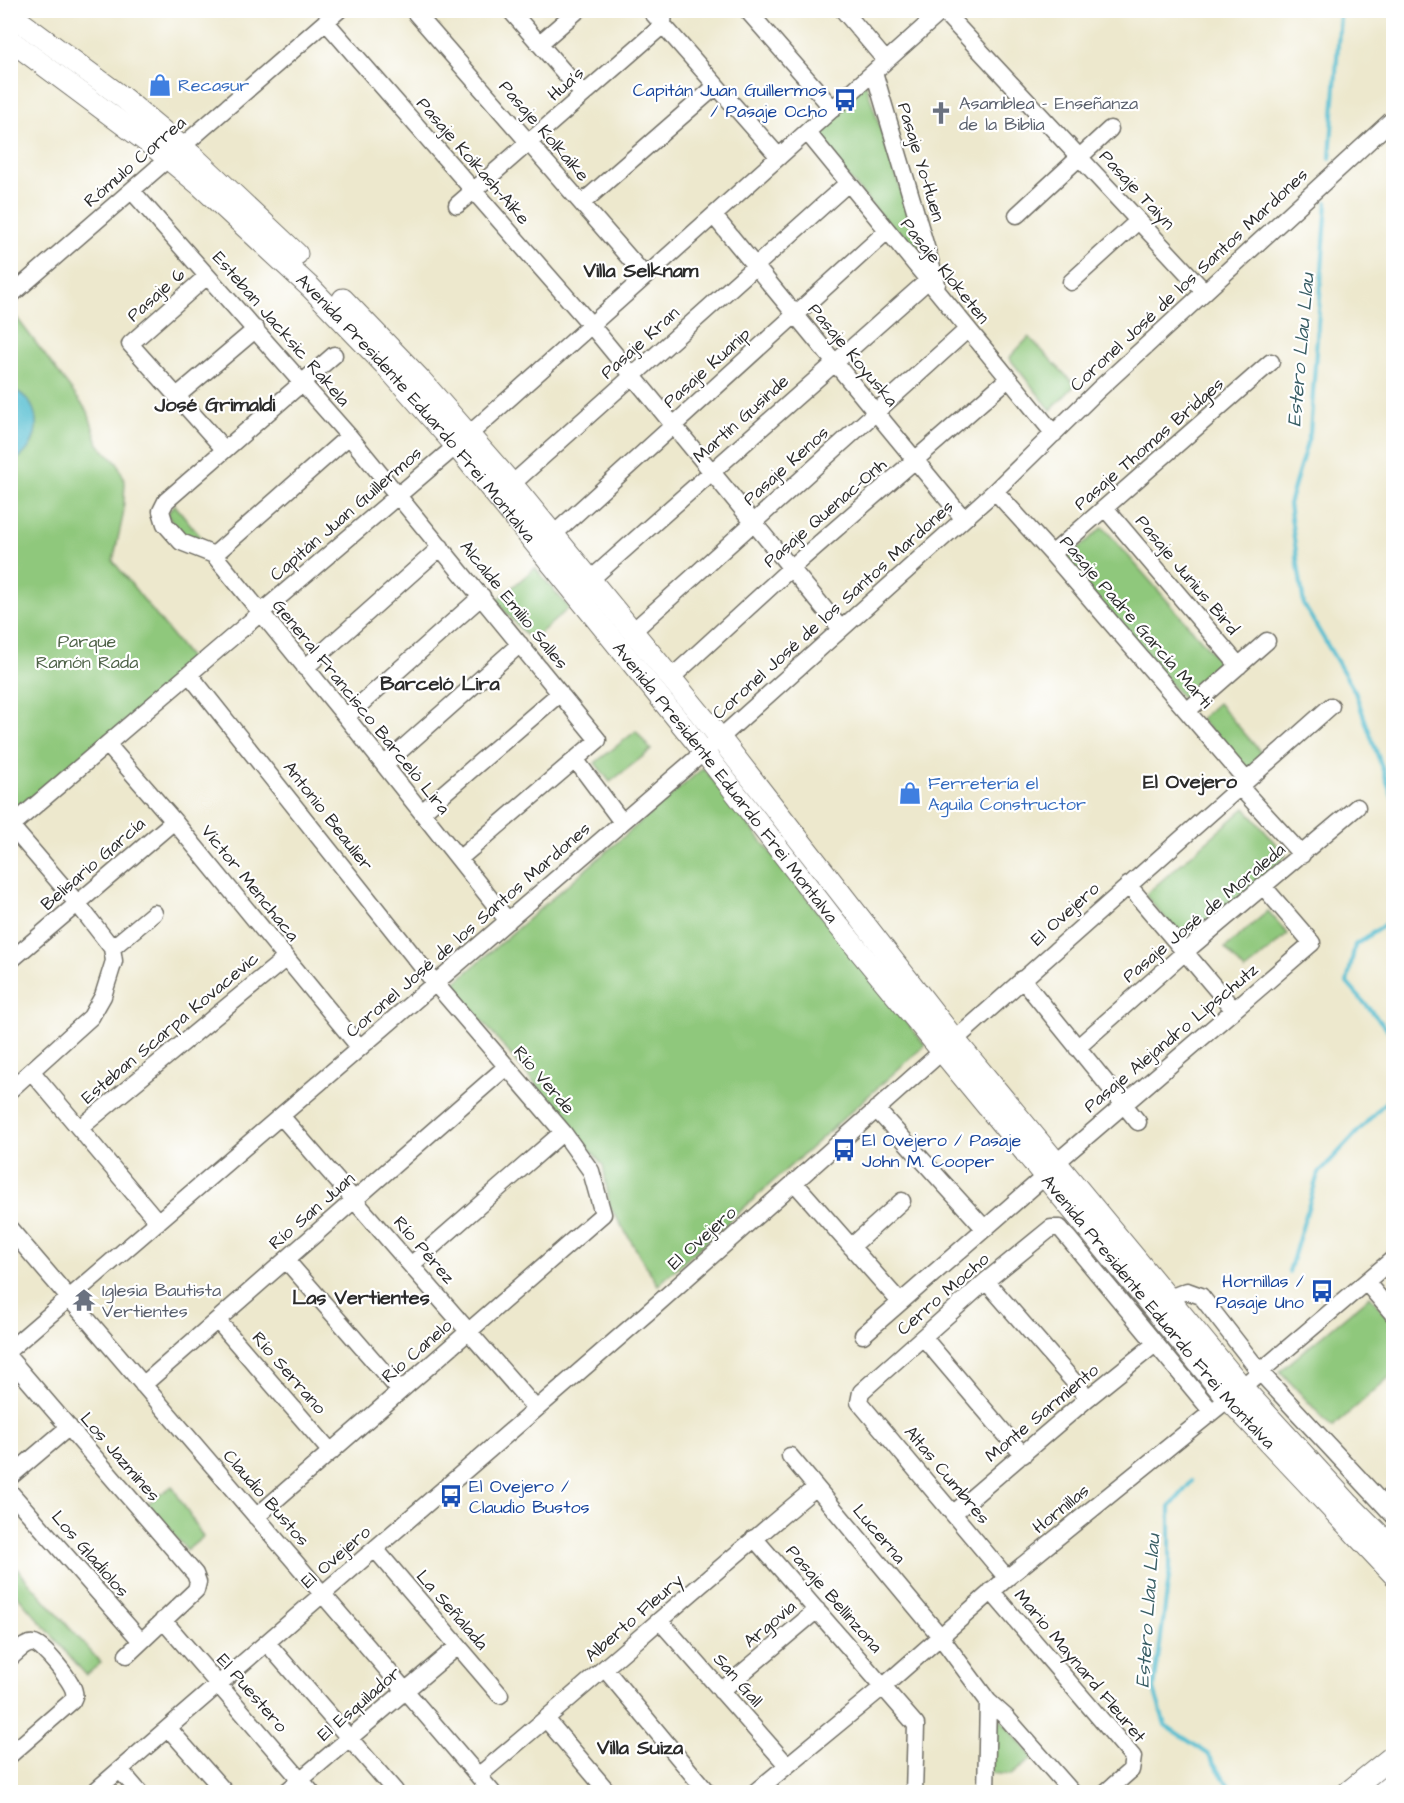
<svg xmlns="http://www.w3.org/2000/svg" width="1404" height="1803" viewBox="0 0 1404 1803" font-family="'Architects Daughter',sans-serif">
<style>
.green{fill:#8fc87b;stroke:#5d7a53;stroke-width:1.5}
.water{fill:#53bdd0;stroke:#3f747e;stroke-width:1.5}
.lines{fill:none;stroke-linecap:round;stroke-linejoin:round}
.stream{stroke:#53bdd0;stroke-width:4}
.minor-casing{stroke:#6f6d64;stroke-width:19}
.major-casing{stroke:#6f6d64;stroke-width:23}
.minor{stroke:#fff;stroke-width:16}
.major{stroke:#fff;stroke-width:21}
.labels{text-anchor:middle;dominant-baseline:central;stroke-width:4.5;stroke-linejoin:round;paint-order:stroke}
.street-label{font-size:18px;fill:#2b2b2b;stroke:#fff}
.shop-label{font-size:18px;fill:#366cbe;stroke:#fff;text-anchor:start}
.transit-label{font-size:18px;fill:#164399;stroke:#fff;text-anchor:end}
.worship-label{font-size:18px;fill:#5b616d;stroke:#fff;text-anchor:start}
.park-label{font-size:18px;fill:#4e6247;stroke:#fff}
.neighbourhood-label{font-size:20px;font-weight:bold;fill:#2b2b2b;stroke:#fff}
.water-label{font-size:20px;font-style:italic;fill:#395e65;stroke:#fff}
</style>
<rect width="100%" height="100%" fill="#fff"/>
<filter id="ink" filterUnits="userSpaceOnUse"><feTurbulence type="fractalNoise" baseFrequency=".0167" numOctaves="2"/><feDisplacementMap in="SourceGraphic" scale="12" xChannelSelector="R" yChannelSelector="G"/><feConvolveMatrix kernelMatrix="1 2 1 2 8 2 1 2 1" color-interpolation-filters="sRGB"/></filter>
<filter id="wash" filterUnits="userSpaceOnUse"><feTurbulence type="fractalNoise" baseFrequency=".008" numOctaves="4" result="noise"/><feDisplacementMap in="SourceGraphic" scale="24" xChannelSelector="R" yChannelSelector="G"/><feGaussianBlur stdDeviation="1.35" result="paint"/><feColorMatrix in="noise" values="0 0 0 0 0 0 0 0 0 0 0 0 0 0 0 0 0 1.4 0 .05"/><feComposite in="paint" operator="in"/></filter>
<g filter="url(#wash)">
<rect width="100%" height="100%" fill="#ede8cd"/>
<!-- green -->
<path class="green" d="M865 82 928 272 808 129Z
M17 318 88 412 98 444 118 464 125 482 123 516 113 561 193 662 10 821V324Z
M1029 337 1075 385 1051 410 1009 358Z
M174 504 209 547 186 539 167 515Z
M1103 527 1224 666 1185 701 1064 561Z
M535 568 569 608 531 641 496 601Z
M1218 703 1265 757 1246 773 1200 719Z
M636 731 651 750 610 782 595 763Z
M703 768 925 1045 658 1285 610 1207 603 1165 452 985Z
M1245 808 1286 856 1187 943 1145 895Z
M1268 911 1288 934 1245 971 1225 948Z
M1370 1296 1393 1323V1374L1332 1428 1280 1371Z
M172 1486 203 1537 187 1550 146 1505Z
M11 1562 101 1663 86 1675 11 1588Z
M998 1716 1033 1758 1011 1775 991 1773 992 1719Z"/>
<!-- water -->
<path class="water" d="M11 389C46 400 43 450 11 462Z"/>
<g class="lines">
<!-- stream -->
<path class="stream" d="M1330 158 1340 15 1339 10
M1327 202 1310 433 1289 504 1304 605 1355 692 1394 801
M1394 916 1393 919 1355 945 1347 983 1394 1037
M1289 1272 1318 1174 1394 1093
M1192 1481 1170 1507V1569L1154 1689 1165 1725 1208 1754 1233 1792"/>
</g>
</g>
<g filter="url(#ink)">
<g class="lines">
<!-- minor casing -->
<g class="minor-casing">
<path id="minor" d="M413 10 645 276
M510 10 583 94
M650 10 779 157
M747 10 833 109
M843 10 886 61
M943 11 1204 291
M326 22 591 325 841 629
M539 44 578 10
M874 72 937 284
M807 132 1054 434
M132 191 349 436 598 740 459 859
M582 203 716 86
M457 205 663 25 664 10
M1017 215 1110 129
M714 216 963 518
M207 276 130 344 224 449
M1071 282 1138 221
M10 296 339 10
M334 355 166 501 161 511 165 524 181 542 214 555 346 717 508 921
M177 396 256 329
M512 484 848 183
M995 491 1052 554 1246 780
M1105 508 1239 666
M554 534 887 231
M1052 554 1271 362
M214 555 349 436
M582 587 934 275
M632 632 968 329
M305 668 441 547
M189 674 435 983 563 1132 591 1171 603 1214 256 1517
M670 679 791 568 1008 379
M1187 711 1267 641
M346 717 482 596
M107 744 174 821 360 1048
M575 759 622 822
M384 765 520 644
M1239 786 1302 855
M422 812 560 693
M10 827 456 446 943 10
M1128 885 1234 1010
M112 948 154 913
M10 961 174 821
M1022 979 1138 1122
M1077 1048 1185 952 1357 807
M32 1072 158 1222
M10 1090 91 1017 103 996 114 961 112 948 77 903 11 826
M876 1109 985 1229
M281 1116 536 1409
M80 1128 286 958
M1057 1162 1312 943 1263 886
M794 1182 900 1302
M10 1229 492 1792
M851 1247 902 1201
M286 1260 400 1391
M411 1265 563 1132
M986 1281 1088 1398
M1366 1282 1394 1315
M1169 1298 1187 1291 1201 1296 1260 1372 1394 1516
M217 1320 331 1452
M863 1335 1044 1177
M923 1337 1023 1455
M10 1349 720 738 995 491 1098 390 1394 118
M10 1359 195 1574 198 1582 196 1590 127 1655
M143 1385 506 1067
M790 1456 940 1636 988 1701 986 1792
M10 1477 69 1427
M10 1492 141 1641
M954 1513 1088 1398 1155 1344
M754 1538 916 1725 914 1792
M375 1549 500 1695
M1007 1578 859 1402 861 1392 986 1281 1051 1228H1060L1212 1412
M991 1591 1133 1757 1131 1770 1106 1792
M163 1620 311 1792
M660 1621 787 1765
M267 1643 395 1791
M10 1658C17 1653 25 1642 34 1644 43 1645 73 1682 74 1692 75 1695 74 1697 72 1701L10 1755
M605 1669 707 1792
M721 1691 817 1610
M988 1701 1006 1717 1072 1792
M546 1719 608 1792
M169 1729 225 1792
M120 1770 139 1792
M478 1776C592 1681 701 1582 815 1488
M94 1792 654 1307 1331 706
M286 1792 458 1646
M755 1792 884 1686 1007 1578 1228 1399 1394 1258"/>
</g>
<!-- major casing -->
<g class="major-casing">
<g id="major">
<path d="M10 14 122 97 193 156 297 254"/>
<path id="s1" d="M10 40 155 148 201 186 311 288 385 365 456 446 704 752 833 919 1228 1399 1394 1575"/>
<path d="M343 299 420 379 512 484 720 738 955 1040 1242 1387 1350 1505 1394 1549"/>
<path d="M1348 1792 1394 1755"/>
<path d="M1383 1792 1394 1783"/>
</g>
</g>
<!-- minor -->
<use href="#minor" class="minor"/>
<!-- major -->
<use href="#major" class="major"/>
</g>
</g>
<!-- icons -->
<defs>
<g id="shop-bare" transform="scale(1.8)"><path d="M-5-2.5h2.3a2.7 3.5 0 0 1 5.4 0H5L5.5 6h-11ZM-1.5-2.5h3a1.5 2.3 0 0 0-3 0Z" fill="#3f7fe0" stroke="#fff" stroke-width="2.5" paint-order="stroke"/></g>
<g id="bus-bare" transform="scale(1.8)"><path d="M-5-6H5V4H4V6H2V4H-2V6H-4V4H-5ZM-3.5-4V0h7V-4ZM-3.5 1.2v1.5H-2V1.2ZM2 1.2v1.5H3.5V1.2Z" fill="#1a4fb4" stroke="#fff" stroke-width="2.5" paint-order="stroke"/></g>
<g id="church-bare" transform="scale(1.8)"><path d="M-1.2-6h2.4v3.5h3.3v2.4h-3.3V6h-2.4V-.1h-3.3v-2.4h3.3Z" fill="#6b7280" stroke="#fff" stroke-width="2.5" paint-order="stroke"/></g>
<g id="temple-bare" transform="scale(1.8)"><path d="M0-6L5-2H3V0L6.5 2.5H4V6H1.5V3h-3V6H-4V2.5H-6.5L-3 0V-2H-5Z" fill="#6b7280" stroke="#fff" stroke-width="2.5" paint-order="stroke"/></g>
</defs>
<g fill-rule="evenodd">
<use href="#shop-bare" x="160" y="85"/>
<use href="#bus-bare" x="845" y="100"/>
<use href="#church-bare" x="941" y="113"/>
<use href="#shop-bare" x="910" y="793"/>
<use href="#bus-bare" x="844" y="1150"/>
<use href="#bus-bare" x="1322" y="1291"/>
<use href="#temple-bare" x="84" y="1300"/>
<use href="#bus-bare" x="451" y="1496"/>
</g>
<g class="labels">
<!-- street labels -->
<g class="street-label">
<text transform="translate(566 84) rotate(-41)">Hua's</text>
<text transform="translate(544 131) rotate(49)">Pasaje Kolkaike</text>
<text transform="translate(473 161) rotate(49)">Pasaje Koikash-Aike</text>
<text transform="translate(135 162) rotate(-41)">Rómulo Correa</text>
<text transform="translate(921 162) rotate(73)">Pasaje Yo-Huen</text>
<text transform="translate(1137 190) rotate(47)">Pasaje Taiyn</text>
<text transform="translate(945 271) rotate(51)">Pasaje Kloketen</text>
<text transform="translate(1189 280) rotate(-43)">Coronel José de los Santos Mardones</text>
<text transform="translate(156 295) rotate(-42)">Pasaje 6</text>
<text transform="translate(281 329) rotate(49)">Esteban Jacksic Rakela</text>
<text transform="translate(640 343) rotate(-42)">Pasaje Kran</text>
<text transform="translate(853 355) rotate(50)">Pasaje Koyuska</text>
<text transform="translate(707 368) rotate(-42)">Pasaje Kuanip</text>
<text stroke="none"><textPath href="#s1" startOffset="550">Avenida Presidente Eduardo Frei Montalva</textPath></text>
<text transform="translate(741 419) rotate(-42)">Martín Gusinde</text>
<text transform="translate(1149 444) rotate(-41)">Pasaje Thomas Bridges</text>
<text transform="translate(786 466) rotate(-42)">Pasaje Kenos</text>
<text transform="translate(825 513) rotate(-41)">Pasaje Quenac-Onh</text>
<text transform="translate(346 514) rotate(-41)">Capitán Juan Guillermos</text>
<text transform="translate(1187 575) rotate(50)">Pasaje Junius Bird</text>
<text transform="translate(514 605) rotate(51)">Alcalde Emilio Salles</text>
<text transform="translate(833 610) rotate(-42)">Coronel José de los Santos Mardones</text>
<text transform="translate(1136 622) rotate(49)">Pasaje Padre García Marti</text>
<text transform="translate(361 707) rotate(51)">General Francisco Barceló Lira</text>
<text stroke="none"><textPath href="#s1" startOffset="1036">Avenida Presidente Eduardo Frei Montalva</textPath></text>
<text transform="translate(328 816) rotate(52)">Antonio Beaulier</text>
<text transform="translate(93 864) rotate(-41)">Belisario García</text>
<text transform="translate(250 883) rotate(51)">Víctor Menchaca</text>
<text transform="translate(1204 913) rotate(-40)">Pasaje José de Moraleda</text>
<text transform="translate(1065 914) rotate(-42)">El Ovejero</text>
<text transform="translate(468 930) rotate(-41)">Coronel José de los Santos Mardones</text>
<text transform="translate(170 1028) rotate(-40)">Esteban Scarpa Kovacevic</text>
<text transform="translate(1171 1038) rotate(-40)">Pasaje Alejandro Lipschutz</text>
<text transform="translate(544 1080) rotate(49)">Río Verde</text>
<text transform="translate(312 1211) rotate(-41)">Río San Juan</text>
<text transform="translate(702 1238) rotate(-42)">El Ovejero</text>
<text transform="translate(424 1250) rotate(49)">Río Pérez</text>
<text transform="translate(943 1294) rotate(-41)">Cerro Mocho</text>
<text stroke="none"><textPath href="#s1" startOffset="1720">Avenida Presidente Eduardo Frei Montalva</textPath></text>
<text transform="translate(417 1351) rotate(-41)">Río Canelo</text>
<text transform="translate(289 1373) rotate(49)">Río Serrano</text>
<text transform="translate(1042 1413) rotate(-40)">Monte Sarmiento</text>
<text transform="translate(120 1457) rotate(49)">Los Jazmines</text>
<text transform="translate(947 1475) rotate(50)">Altas Cumbres</text>
<text transform="translate(266 1498) rotate(49)">Claudio Bustos</text>
<text transform="translate(1061 1509) rotate(-39)">Hornillas</text>
<text transform="translate(879 1534) rotate(50)">Lucerna</text>
<text transform="translate(90 1554) rotate(49)">Los Gladiolos</text>
<text transform="translate(336 1557) rotate(-41)">El Ovejero</text>
<text transform="translate(834 1599) rotate(49)">Pasaje Bellinzona</text>
<text transform="translate(452 1610) rotate(49)">La Señalada</text>
<text transform="translate(634 1618) rotate(-41)">Alberto Fleury</text>
<text transform="translate(770 1624) rotate(-40)">Argovia</text>
<text transform="translate(1080 1666) rotate(50)">Mario Maynard Fleuret</text>
<text transform="translate(738 1680) rotate(49)">San Gall</text>
<text transform="translate(252 1693) rotate(49)">El Puestero</text>
<text transform="translate(359 1704) rotate(-41)">El Esquilador</text>
</g>
<!-- shop labels -->
<g class="shop-label">
<text x="178" y="85">Recasur</text>
<text x="928" y="783">Ferretería el<tspan x="928" dy="21">Aguila Constructor</tspan></text>
</g>
<!-- transit labels -->
<g class="transit-label">
<text x="827" y="90">Capitán Juan Guillermos<tspan x="827" dy="21">/ Pasaje Ocho</tspan></text>
<text x="862" y="1140" text-anchor="start">El Ovejero / Pasaje<tspan x="862" dy="21">John M. Cooper</tspan></text>
<text x="1304" y="1281">Hornillas /<tspan x="1304" dy="21">Pasaje Uno</tspan></text>
<text x="469" y="1486" text-anchor="start">El Ovejero /<tspan x="469" dy="21">Claudio Bustos</tspan></text>
</g>
<!-- worship labels -->
<g class="worship-label">
<text x="959" y="103">Asamblea - Enseñanza<tspan x="959" dy="21">de la Biblia</tspan></text>
<text x="102" y="1290">Iglesia Bautista<tspan x="102" dy="21">Vertientes</tspan></text>
</g>
<!-- park labels -->
<g class="park-label">
<text x="87" y="641">Parque<tspan x="87" dy="21">Ramón Rada</tspan></text>
</g>
<!-- neighbourhood labels -->
<g class="neighbourhood-label">
<text x="641" y="271">Villa Selknam</text>
<text x="215" y="405">José Grimaldi</text>
<text x="440" y="684">Barceló Lira</text>
<text x="1190" y="782">El Ovejero</text>
<text x="361" y="1298">Las Vertientes</text>
<text x="640" y="1748">Villa Suiza</text>
</g>
<!-- water labels -->
<g class="water-label">
<text transform="translate(1301 350) rotate(-85)">Estero Llau Llau</text>
<text transform="translate(1148 1611) rotate(-86)">Estero Llau Llau</text>
</g>
</g>
<!-- margin -->
<rect width="1404" height="1803" fill="none" stroke="#fff" stroke-width="36"/>
</svg>
